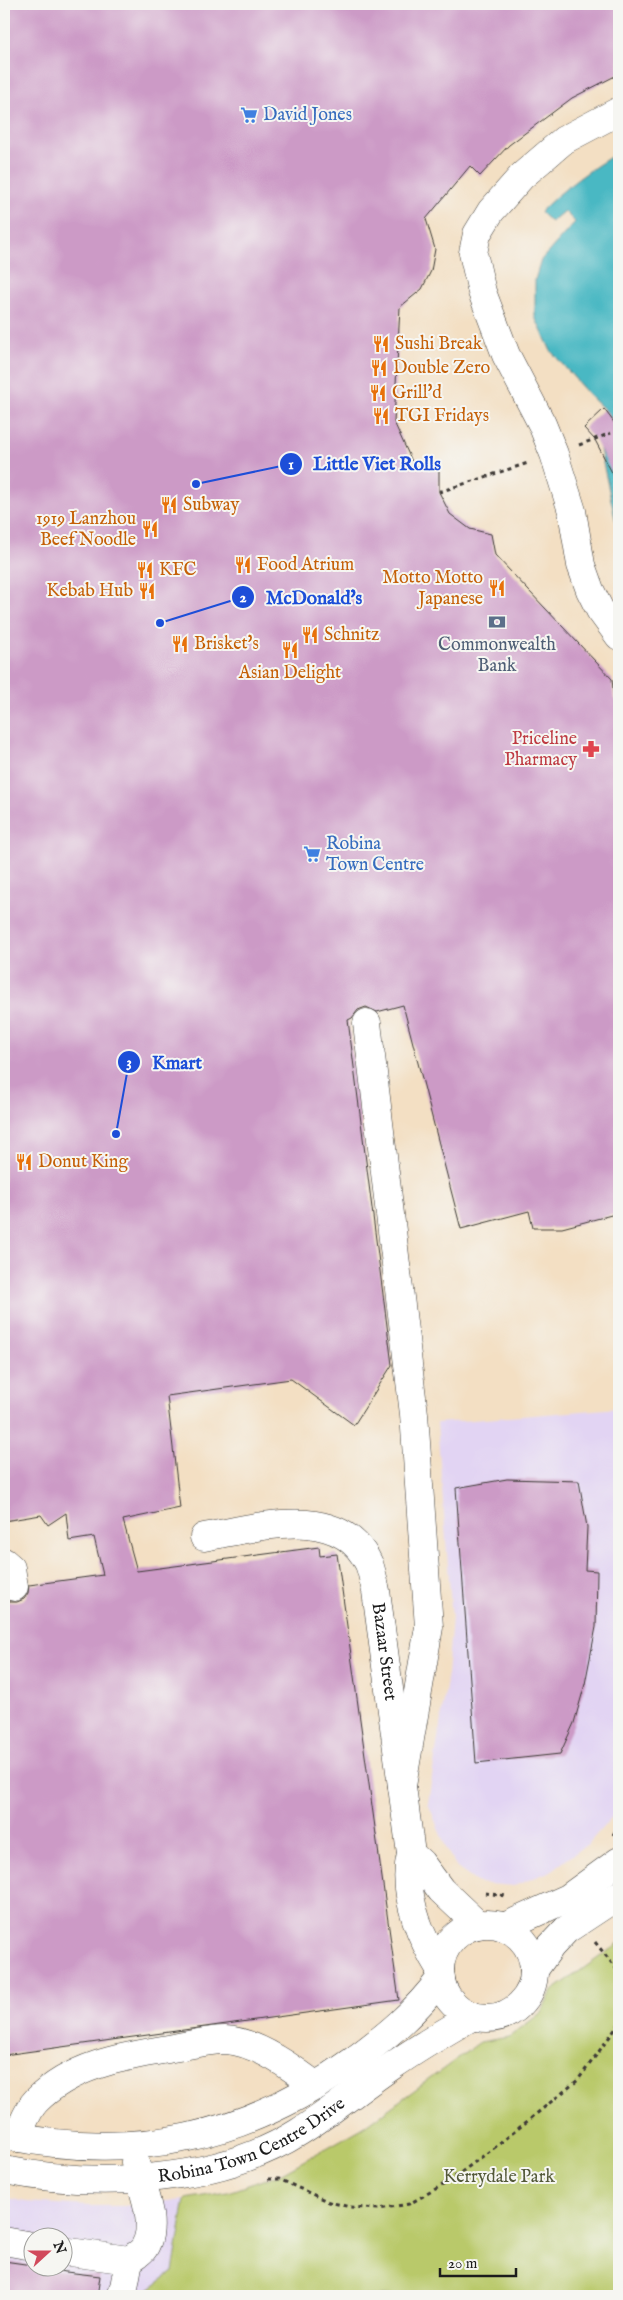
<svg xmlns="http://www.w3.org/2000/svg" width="623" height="2300" viewBox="0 0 623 2300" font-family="'IM FELL English',serif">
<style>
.built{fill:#e2d4f3;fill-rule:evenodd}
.green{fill:#b9c96b;stroke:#6a7244}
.water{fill:#4ab8c3;stroke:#336a70}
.building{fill:#cc9ac6}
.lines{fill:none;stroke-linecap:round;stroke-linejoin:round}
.minor-casing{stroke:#3c3935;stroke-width:29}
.path{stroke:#3c3935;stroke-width:3;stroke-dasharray:4 4;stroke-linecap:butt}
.minor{stroke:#fff;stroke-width:28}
.labels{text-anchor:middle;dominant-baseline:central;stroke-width:4;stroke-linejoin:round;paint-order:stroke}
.shop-label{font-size:18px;fill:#366cbe;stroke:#f6f6f2;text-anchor:start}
.food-label{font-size:18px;fill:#c56008;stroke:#f6f6f2;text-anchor:start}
.service-label{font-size:18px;fill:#4e5e75;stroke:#f6f6f2}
.health-label{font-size:18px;fill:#be3a42;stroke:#f6f6f2;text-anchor:end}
.street-label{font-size:18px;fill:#1c1c1c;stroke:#f6f6f2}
.park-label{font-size:18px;fill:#535938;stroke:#f6f6f2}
.leader{fill:none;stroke:#1d4ed8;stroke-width:2}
.callout-dot{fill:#1d4ed8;stroke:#f6f6f2;stroke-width:2}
.mark-label{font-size:15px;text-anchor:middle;font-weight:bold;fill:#fff}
.callout-label{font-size:19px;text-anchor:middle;font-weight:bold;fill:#1d4ed8;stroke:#f6f6f2;stroke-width:4;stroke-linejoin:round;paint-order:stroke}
</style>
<rect width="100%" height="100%" fill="#f6f6f2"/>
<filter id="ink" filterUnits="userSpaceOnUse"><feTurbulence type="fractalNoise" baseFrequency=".02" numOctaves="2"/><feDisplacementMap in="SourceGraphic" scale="10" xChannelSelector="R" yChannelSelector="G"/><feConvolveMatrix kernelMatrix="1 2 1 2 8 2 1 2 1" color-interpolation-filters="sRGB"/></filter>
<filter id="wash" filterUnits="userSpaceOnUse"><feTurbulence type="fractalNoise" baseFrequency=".0096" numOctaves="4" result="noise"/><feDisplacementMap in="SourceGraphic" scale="20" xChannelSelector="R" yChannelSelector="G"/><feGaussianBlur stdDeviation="1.12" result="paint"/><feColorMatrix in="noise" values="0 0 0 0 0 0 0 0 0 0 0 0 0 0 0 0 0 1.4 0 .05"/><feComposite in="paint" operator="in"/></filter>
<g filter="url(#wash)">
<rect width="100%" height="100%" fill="#f3dfc3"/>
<!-- built -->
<path class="built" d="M619 1408V1809L589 1843 551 1871 514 1886 478 1883 457 1868 447 1850 428 1803 446 1687 452 1618 437 1423Z
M4 2197 26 2202 88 2206H124L185 2199 173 2272 139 2296H4ZM32 2238H62V2268H32Z"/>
<!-- green -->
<path class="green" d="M619 1943V2296H139L173 2272 185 2199 228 2192 280 2174 364 2127 480 2042 509 2037 542 2012 552 1991Z"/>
<!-- water -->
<path class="water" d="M619 152V429L607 412 589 395 551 351 535 317V280L541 260 575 222 564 211 551 222 540 212C564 188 590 169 619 152Z
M600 449 619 469V529L615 518Z"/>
<g id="blocks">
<!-- building -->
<path class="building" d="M4 4H619V74L572 98 509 145 480 176 470 166 426 219 435 249 431 271 422 289 400 307 394 422 414 466 439 471V492L450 514 470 529 491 534 495 555 612 679 614 699 619 703V1213L562 1228H533L529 1211 461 1229 403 1005 377 1012 366 1007 358 1010 352 1018 348 1020 392 1365 354 1425 291 1379 167 1396 180 1508 123 1520 137 1571 319 1547 320 1556 337 1554 399 2000 4 2055V1598L9 1602H17L24 1599 28 1593 29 1585 103 1575 94 1537 69 1541 66 1513 48 1525 41 1515 4 1521Z
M604 409 619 429V486L595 440 584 428Z
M507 1479 579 1481 587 1527 585 1570 597 1571 596 1627 585 1684 574 1723 560 1754 476 1763 456 1488Z
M4 2261 32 2265V2268L100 2276 98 2290 90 2296H4Z"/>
</g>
</g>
<g filter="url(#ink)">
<use href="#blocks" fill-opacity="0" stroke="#3c3935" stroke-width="1"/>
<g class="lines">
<!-- minor casing -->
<g class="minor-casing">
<g id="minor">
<path d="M619 111 564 140 522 176 491 211 477 234 473 253 482 292 506 355 542 424 554 454 572 511 581 565 590 590 600 610 619 636"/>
<path d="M367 1023 414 1414 429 1627 402 1786"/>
<path id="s1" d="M204 1537C256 1528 340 1501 369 1564 372 1572 374 1582 376 1591L411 1854C401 1894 420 1936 440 1969"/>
<path d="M4 1562 11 1568 14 1587"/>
<path d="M411 1854 421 1863 441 1890 478 1925"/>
<circle cx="487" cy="1971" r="47"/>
<path d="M504 1927 568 1898 619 1861"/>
<path d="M534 1970 551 1946 566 1930 619 1895"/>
<path d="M4 2135C133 2162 246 2139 353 2061 388 2035 415 2013 441 1978"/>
<path d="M16 2138C22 2127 27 2110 36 2101 72 2065 121 2057 168 2049 186 2046 207 2040 225 2040 255 2041 293 2068 316 2086"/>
<path id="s2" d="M4 2170C96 2188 217 2184 299 2132 331 2112 361 2087 392 2066 418 2048 445 2032 473 2016"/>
<path d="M4 2241 32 2246"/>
<path d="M62 2251 129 2260C133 2257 141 2253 144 2248 159 2224 141 2187 135 2162"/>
<path d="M120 2296 124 2287 129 2260"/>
</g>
</g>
<!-- path -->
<path class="path" d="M579 445 611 433
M439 492 528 463
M613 1835 619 1826
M485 1893 506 1896
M595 1942 619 1972
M268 2179H279L329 2202 350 2207 379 2209 409 2204 448 2182 498 2145 578 2080 619 2024"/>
<!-- minor -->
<use href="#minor" class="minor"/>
</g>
</g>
<!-- icons -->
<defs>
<g id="supermarket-bare" transform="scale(1.35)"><path d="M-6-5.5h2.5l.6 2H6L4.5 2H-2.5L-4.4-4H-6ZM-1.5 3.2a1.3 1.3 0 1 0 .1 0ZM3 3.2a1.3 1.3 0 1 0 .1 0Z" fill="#3f7fe0" stroke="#f6f6f2" stroke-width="2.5" paint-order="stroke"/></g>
<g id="restaurant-bare" transform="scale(1.35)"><path d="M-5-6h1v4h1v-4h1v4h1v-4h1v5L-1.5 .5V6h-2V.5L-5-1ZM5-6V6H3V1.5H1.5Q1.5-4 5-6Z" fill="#e8710a" stroke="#f6f6f2" stroke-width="2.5" paint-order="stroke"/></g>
<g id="bank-bare" transform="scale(1.35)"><path d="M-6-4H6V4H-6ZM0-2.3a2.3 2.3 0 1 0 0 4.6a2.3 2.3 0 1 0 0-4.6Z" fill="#5c6f8a" stroke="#f6f6f2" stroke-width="2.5" paint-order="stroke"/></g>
<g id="pharmacy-bare" transform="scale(1.35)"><path d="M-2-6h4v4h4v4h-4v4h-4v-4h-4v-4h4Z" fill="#e0444e" stroke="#f6f6f2" stroke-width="2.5" paint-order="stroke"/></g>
</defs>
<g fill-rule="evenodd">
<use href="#supermarket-bare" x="249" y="115"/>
<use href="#restaurant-bare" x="381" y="344"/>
<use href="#restaurant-bare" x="379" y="368"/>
<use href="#restaurant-bare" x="378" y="393"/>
<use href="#restaurant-bare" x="381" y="416"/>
<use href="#restaurant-bare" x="169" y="505"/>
<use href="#restaurant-bare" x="150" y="529"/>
<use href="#restaurant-bare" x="243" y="565"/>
<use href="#restaurant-bare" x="145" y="570"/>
<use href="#restaurant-bare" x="497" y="588"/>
<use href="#restaurant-bare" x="147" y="591"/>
<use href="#bank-bare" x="497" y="622"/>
<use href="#restaurant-bare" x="310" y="635"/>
<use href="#restaurant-bare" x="180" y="644"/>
<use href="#restaurant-bare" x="290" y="650"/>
<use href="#pharmacy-bare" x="591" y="749"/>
<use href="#supermarket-bare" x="312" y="854"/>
<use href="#restaurant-bare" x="24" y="1162"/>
</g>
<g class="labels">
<!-- shop labels -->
<g class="shop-label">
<text x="263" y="115">David Jones</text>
<text x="326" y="844">Robina<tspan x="326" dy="21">Town Centre</tspan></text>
</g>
<!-- food labels -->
<g class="food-label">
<text x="395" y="344">Sushi Break</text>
<text x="393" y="368">Double Zero</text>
<text x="392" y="393">Grill'd</text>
<text x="395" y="416">TGI Fridays</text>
<text x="183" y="505">Subway</text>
<text x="136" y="519" text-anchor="end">1919 Lanzhou<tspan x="136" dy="21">Beef Noodle</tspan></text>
<text x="257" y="565">Food Atrium</text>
<text x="159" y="570">KFC</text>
<text x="483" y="578" text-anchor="end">Motto Motto<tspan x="483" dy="21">Japanese</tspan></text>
<text x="133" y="591" text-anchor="end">Kebab Hub</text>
<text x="324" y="635">Schnitz</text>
<text x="194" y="644">Brisket's</text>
<text x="290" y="673" text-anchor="middle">Asian Delight</text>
<text x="38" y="1162">Donut King</text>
</g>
<!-- service labels -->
<g class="service-label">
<text x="497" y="645">Commonwealth<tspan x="497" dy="21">Bank</tspan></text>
</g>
<!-- health labels -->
<g class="health-label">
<text x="577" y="739">Priceline<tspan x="577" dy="21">Pharmacy</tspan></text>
</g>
<!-- street labels -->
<g class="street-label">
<text stroke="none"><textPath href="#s1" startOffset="271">Bazaar Street</textPath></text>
<text stroke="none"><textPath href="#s2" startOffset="256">Robina Town Centre Drive</textPath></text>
</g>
<!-- park labels -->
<g class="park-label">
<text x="499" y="2177">Kerrydale Park</text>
</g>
</g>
<!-- callouts -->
<path class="leader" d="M196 484L291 464M160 623L243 597M116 1134L129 1062"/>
<g class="callout-dot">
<circle cx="196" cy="484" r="5"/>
<circle cx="160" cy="623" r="5"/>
<circle cx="116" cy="1134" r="5"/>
<circle cx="291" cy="464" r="12"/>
<circle cx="243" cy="597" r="12"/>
<circle cx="129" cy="1062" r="12"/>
</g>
<g class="mark-label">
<text x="291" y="469">1</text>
<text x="243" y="602">2</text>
<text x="129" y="1067">3</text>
</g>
<g class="callout-label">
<text x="377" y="470">Little Viet Rolls</text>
<text x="314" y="604">McDonald's</text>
<text x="177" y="1069">Kmart</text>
</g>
<!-- margin -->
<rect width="623" height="2300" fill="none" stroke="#f6f6f2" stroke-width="20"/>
<!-- north arrow -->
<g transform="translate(48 2252) rotate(69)"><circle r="24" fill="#f6f6f2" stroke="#9f9f9c"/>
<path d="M0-4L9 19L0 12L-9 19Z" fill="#d1495b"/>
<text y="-8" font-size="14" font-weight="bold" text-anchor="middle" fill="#1c1c1c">N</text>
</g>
<!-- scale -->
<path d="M440 2268v8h76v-8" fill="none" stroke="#1c1c1c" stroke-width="2.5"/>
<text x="448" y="2268" font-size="15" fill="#1c1c1c" stroke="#f6f6f2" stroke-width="4" paint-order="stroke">20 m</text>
</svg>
